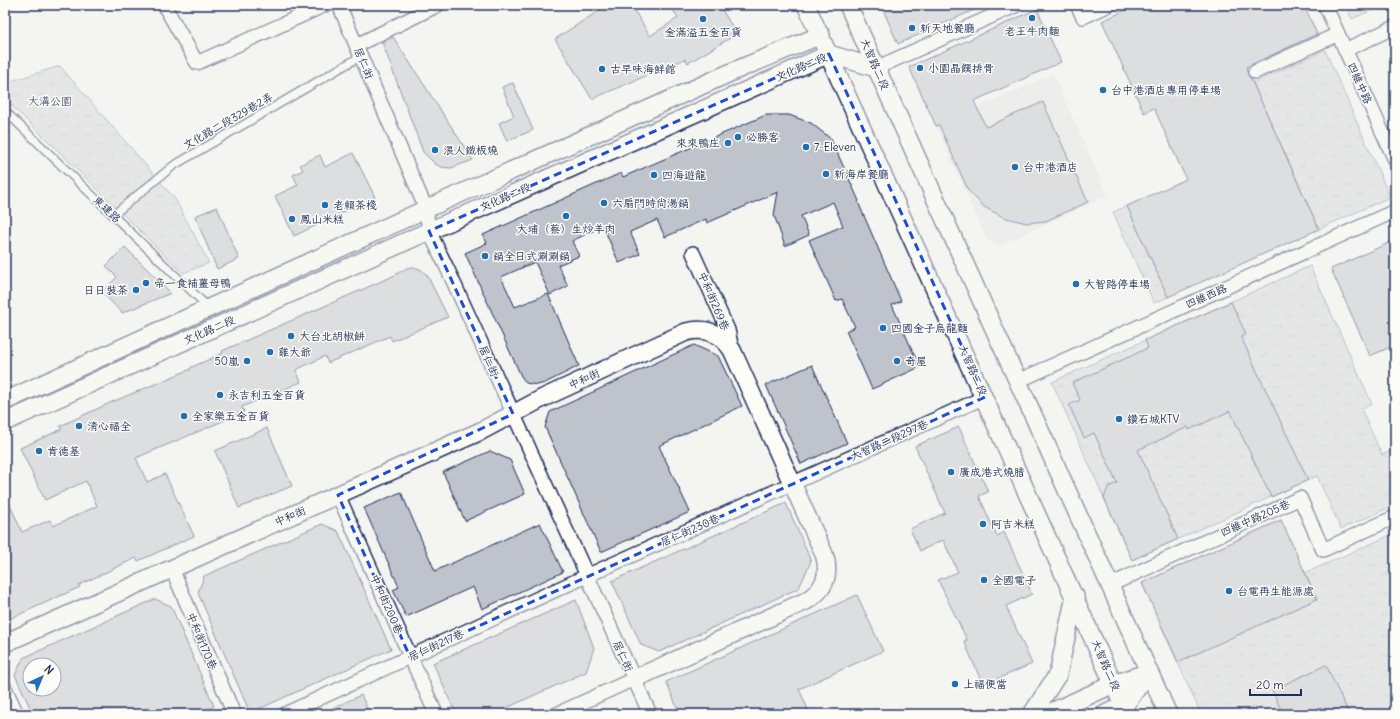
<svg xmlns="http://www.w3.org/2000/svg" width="1400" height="719" viewBox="0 0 1400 719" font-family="Delius,'LXGW WenKai TC',sans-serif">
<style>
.built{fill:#e4e5e6}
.grass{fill:url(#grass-tufts);stroke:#78829c}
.building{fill:#bfc3cc;stroke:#1b2f5e;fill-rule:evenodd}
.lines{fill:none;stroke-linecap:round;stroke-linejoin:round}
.service-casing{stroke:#1b2f5e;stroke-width:10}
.minor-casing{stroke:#1b2f5e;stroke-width:16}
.tertiary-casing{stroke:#1b2f5e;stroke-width:20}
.service{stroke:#fdfcf7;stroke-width:7}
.minor{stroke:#fdfcf7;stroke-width:13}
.tertiary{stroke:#fdfcf7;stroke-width:17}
.marked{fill:none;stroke:#1d4ed8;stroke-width:3;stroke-dasharray:8 5;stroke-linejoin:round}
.poi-dot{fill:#1f6fb2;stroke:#fdfcf7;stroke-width:1.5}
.labels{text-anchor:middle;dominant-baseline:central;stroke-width:3;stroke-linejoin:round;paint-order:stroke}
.poi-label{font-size:11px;fill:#1b2f5e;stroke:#fdfcf7;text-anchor:start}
.street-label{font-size:11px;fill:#1b2f5e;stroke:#fdfcf7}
.park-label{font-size:11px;fill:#49597d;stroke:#fdfcf7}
</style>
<defs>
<pattern id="grass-tufts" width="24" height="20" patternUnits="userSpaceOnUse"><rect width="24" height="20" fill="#d4d6db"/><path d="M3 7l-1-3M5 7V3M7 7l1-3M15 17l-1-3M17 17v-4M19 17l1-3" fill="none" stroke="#b5b8be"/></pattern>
</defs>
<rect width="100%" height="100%" fill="#f4f4f1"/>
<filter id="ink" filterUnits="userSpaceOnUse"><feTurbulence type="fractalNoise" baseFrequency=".025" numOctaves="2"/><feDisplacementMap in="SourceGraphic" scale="8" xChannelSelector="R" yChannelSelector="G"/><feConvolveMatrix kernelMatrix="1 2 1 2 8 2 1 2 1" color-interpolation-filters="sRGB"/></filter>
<g filter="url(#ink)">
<!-- built -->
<path class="built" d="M1053 74 1108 196 1000 245 987 240 936 126Z"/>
<!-- grass -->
<path class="grass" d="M1345 5H1383L1352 19Z
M1325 50 1390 197 1319 229 1253 83Z
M60 66 175 199 209 263 183 273 5 99V77L8 82Z
M1127 206 1168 297 1154 303 1113 212Z
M1310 266 1372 404 1361 409 1382 455 1395 449V505L1341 529 1317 476 1132 560 1052 382Z
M1281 520 1305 573 1395 533V713L1201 714 1142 583Z"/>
<!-- building -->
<path class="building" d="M608 5H631L650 36 678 18 670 5H719L737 34 688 63 685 59 592 99 555 39Z
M881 5H985L898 44Z
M1137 5H1304L1317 34 1246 67 1248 75 1251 79 1319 229 1168 297 1127 206 1186 179 1154 108 1144 113 1102 21Z
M1037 9 1061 62 974 101 986 127 1043 102 1088 202 1046 221 1026 223 1003 217 984 207 968 190 939 125 936 126 909 67Z
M393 37 473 160 451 168 441 167 435 164 423 152 382 42Z
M513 83 533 130 507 141 499 123 514 116 502 87Z
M766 115H789L811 123 831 139 859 201 858 202 901 301 892 305 920 367 872 389 846 331 855 327 842 299 836 301 809 240 843 226 833 202 801 216 809 235 785 246 774 215 778 192 707 223 706 219 665 237 657 220 630 232 640 254 619 263 603 226 572 241 579 256 558 265 568 286 550 295 535 262 501 277 515 307 548 294 579 366 545 383 537 385 526 383 521 376 465 253 487 243 483 235 621 173 623 177Z
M353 153 375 197 294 236 275 196 298 185 293 175 303 170 300 165 320 155 325 167Z
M217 207 239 259 217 269 195 216Z
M1395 240V345L1370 356 1331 269Z
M125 247 171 293 122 313 102 292 117 277 106 266Z
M413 267 420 269 427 275 448 317 392 341 390 336 328 363 325 356 296 370 301 382 242 407 244 412 136 458 147 482 165 474 194 536 138 561 136 558 79 585 80 587 5 621V494L22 532 50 520 53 526 97 506 86 481 45 500 20 448 62 429 60 426 112 402 191 369 190 368 223 353 222 351 391 277 407 268Z
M1231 302 1246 334 1241 337 1308 480 1271 497 1230 411 1189 430 1188 427 1138 450 1178 539 1132 560 1104 498 1108 487 1117 483 1094 433 1084 438 1069 405 1080 400 1072 383 1148 348 1145 340Z
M694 345 718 356 742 406 659 446 690 512 601 552 545 427 550 412Z
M812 365 847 443 801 464 766 385Z
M959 427 988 492 979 496 997 536 1004 532 1032 594 1006 606 1032 664 983 685 964 641 967 640 938 580 958 572 943 540 920 551 910 529 945 513 915 446Z
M267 428 292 486 239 508 215 451Z
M490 451 510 460 525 494 465 521 443 472Z
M401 492 435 571 540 523 563 572 482 609 473 587 406 617 393 590 399 587 364 508Z
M786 503 811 561 799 588 659 652 641 645 612 581Z
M1281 520 1317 599 1178 662 1142 583Z
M322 524 338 531 391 649 250 713 198 593 204 576Z
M857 595 883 651 799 689 810 714H680L666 682Z
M155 599 171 606 214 706 198 714H33L15 675 23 658ZM30 665H54V689H30Z
M576 600 594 648 586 672 493 714H456L433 663Z
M1326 665 1349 714H1283L1272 690Z
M361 695 370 714H320Z"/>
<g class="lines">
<!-- service casing -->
<g class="service-casing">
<path id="service" d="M5 111 209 308
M113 215 173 166 361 56"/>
</g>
<!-- minor casing -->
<g class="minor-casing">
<path id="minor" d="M164 5 197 63 325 5
M339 5 426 209 429 231 448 270 650 714
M1077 5 1083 17 1109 5
M1325 5 1395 160
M357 45 438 5
M1345 50 1395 27
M876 68 1017 5
M1255 72 1338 34
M693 253 728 330 732 349
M1018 381 1395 211
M338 495 436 714
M172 569 234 714
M1110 585 1300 498 1323 550 1395 517
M5 688 17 714
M285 714 604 568 985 397
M557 714 634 679"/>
</g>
<!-- tertiary casing -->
<g class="tertiary-casing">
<path id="tertiary" d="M806 5 1127 714
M848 5 1168 714
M5 401 426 209 734 71 821 35
M5 422 429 231 829 54 876 68
M5 643 481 431 543 398 686 332C706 327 721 333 732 350L824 554C831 575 824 590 806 601L634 679
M1032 714 1058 674 1075 596
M1047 714 1114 684 1149 672
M1105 714 1124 706 1149 672"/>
</g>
<!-- service -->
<use href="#service" class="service"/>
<!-- minor -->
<use href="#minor" class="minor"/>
<!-- tertiary -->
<use href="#tertiary" class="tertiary"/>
</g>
</g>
<!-- marked area -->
<path d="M0 0H1400V719H0ZM829 54 985 397 410 657 338 495 513 414 429 231Z" fill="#f4f4f1" fill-opacity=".55" fill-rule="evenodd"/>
<path class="marked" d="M829 54 985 397 410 657 338 495 513 414 429 231Z"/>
<!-- markers -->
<g class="poi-dot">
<circle cx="1032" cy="18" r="4"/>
<circle cx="703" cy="19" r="4"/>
<circle cx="912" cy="28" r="4"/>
<circle cx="920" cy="68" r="4"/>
<circle cx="602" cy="69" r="4"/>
<circle cx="1103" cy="90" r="4"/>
<circle cx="738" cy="137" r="4"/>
<circle cx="728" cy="143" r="4"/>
<circle cx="806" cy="147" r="4"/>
<circle cx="435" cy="150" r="4"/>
<circle cx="1015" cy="167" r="4"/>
<circle cx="826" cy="174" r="4"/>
<circle cx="654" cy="175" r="4"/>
<circle cx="604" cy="203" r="4"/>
<circle cx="325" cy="205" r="4"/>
<circle cx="566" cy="216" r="4"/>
<circle cx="292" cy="219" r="4"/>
<circle cx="485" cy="256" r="4"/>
<circle cx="146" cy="283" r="4"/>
<circle cx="1076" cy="284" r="4"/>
<circle cx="136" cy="290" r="4"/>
<circle cx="883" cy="328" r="4"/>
<circle cx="291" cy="336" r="4"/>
<circle cx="270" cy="352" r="4"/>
<circle cx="247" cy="361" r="4"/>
<circle cx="897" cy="361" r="4"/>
<circle cx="220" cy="395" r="4"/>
<circle cx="184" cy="416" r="4"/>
<circle cx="1119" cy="419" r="4"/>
<circle cx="79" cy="426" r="4"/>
<circle cx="39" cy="451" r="4"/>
<circle cx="951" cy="472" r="4"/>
<circle cx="983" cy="524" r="4"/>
<circle cx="984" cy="580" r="4"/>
<circle cx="1229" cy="591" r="4"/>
<circle cx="955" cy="684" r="4"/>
</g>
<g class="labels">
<!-- poi labels -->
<g class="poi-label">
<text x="920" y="28">新天地餐廳</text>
<text x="1032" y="31" text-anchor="middle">老王牛肉麵</text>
<text x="703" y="32" text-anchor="middle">金滿溢五金百貨</text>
<text x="928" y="68">小園晶饌排骨</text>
<text x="610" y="69">古早味海鮮館</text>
<text x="1111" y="90">台中港酒店專用停車場</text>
<text x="746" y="137">必勝客</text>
<text x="720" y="143" text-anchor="end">來來鴨庄</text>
<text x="814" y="147">7-Eleven</text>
<text x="443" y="150">浪人鐵板燒</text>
<text x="1023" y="167">台中港酒店</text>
<text x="834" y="174">新海岸餐廳</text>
<text x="662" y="175">四海遊龍</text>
<text x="612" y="203">六扇門時尚湯鍋</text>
<text x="333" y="205">老賴茶棧</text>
<text x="300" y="219">鳳山米糕</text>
<text x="566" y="229" text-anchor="middle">大埔（蔡）生炒羊肉</text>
<text x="493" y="256">鍋全日式涮涮鍋</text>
<text x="154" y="283">帝一食補薑母鴨</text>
<text x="1084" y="284">大智路停車場</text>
<text x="128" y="290" text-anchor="end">日日裝茶</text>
<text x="891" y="328">四國金子烏龍麵</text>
<text x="299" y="336">大台北胡椒餅</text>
<text x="278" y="352">雞大爺</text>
<text x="239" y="361" text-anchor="end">50嵐</text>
<text x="905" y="361">奇屋</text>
<text x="228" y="395">永吉利五金百貨</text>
<text x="192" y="416">全家樂五金百貨</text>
<text x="1127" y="419">鑽石城KTV</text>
<text x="87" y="426">清心福全</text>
<text x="47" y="451">肯德基</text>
<text x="959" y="472">廣成港式燒腊</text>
<text x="991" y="524">阿吉米糕</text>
<text x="992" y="580">全國電子</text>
<text x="1237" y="591">台電再生能源處</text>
<text x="963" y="684">上福便當</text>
</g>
<!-- street labels -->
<g class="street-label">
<text transform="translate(364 63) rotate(67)">居仁街</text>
<text transform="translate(875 64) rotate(66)">大智路二段</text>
<text transform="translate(801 67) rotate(-23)">文化路二段</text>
<text transform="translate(1360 83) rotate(66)">四維中路</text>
<text transform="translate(228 121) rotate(-30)">文化路二段329巷2弄</text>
<text transform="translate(505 197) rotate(-24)">文化路二段</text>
<text transform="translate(107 209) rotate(44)">東建路</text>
<text transform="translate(1206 296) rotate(-24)">四維西路</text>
<text transform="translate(714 301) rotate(67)">中和街269巷</text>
<text transform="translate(209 330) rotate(-24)">文化路二段</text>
<text transform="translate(489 361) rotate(66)">居仁街</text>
<text transform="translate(973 370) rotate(66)">大智路二段</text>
<text transform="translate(584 379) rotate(-25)">中和街</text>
<text transform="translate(889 440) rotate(-24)">大智路二段297巷</text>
<text transform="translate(290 516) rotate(-24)">中和街</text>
<text transform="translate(1255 518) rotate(-24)">四維中路205巷</text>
<text transform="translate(690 530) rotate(-24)">居仁街230巷</text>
<text transform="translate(387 604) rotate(66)">中和街200巷</text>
<text transform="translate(202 641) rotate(67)">中和街170巷</text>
<text transform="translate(436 645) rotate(-25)">居仁街217巷</text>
<text transform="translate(623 656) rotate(65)">居仁街</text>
<text transform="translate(1106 665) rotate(66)">大智路二段</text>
</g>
<!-- park labels -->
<g class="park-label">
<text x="50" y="101">大溝公園</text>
</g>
</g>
<!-- margin -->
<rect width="1400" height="719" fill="none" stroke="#fdfcf7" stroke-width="20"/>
<rect x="10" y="10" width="1380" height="699" fill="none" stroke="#1b2f5e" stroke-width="1.5" filter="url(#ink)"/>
<!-- north arrow -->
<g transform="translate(42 677) rotate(44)"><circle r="19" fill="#fdfcf7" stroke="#a3aaba"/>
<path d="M0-3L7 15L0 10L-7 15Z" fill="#1f6fb2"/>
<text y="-6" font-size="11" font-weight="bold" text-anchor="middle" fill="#1b2f5e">N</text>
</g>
<!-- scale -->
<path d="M1250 689v6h51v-6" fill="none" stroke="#1b2f5e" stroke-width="2"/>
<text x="1256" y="689" font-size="12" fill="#1b2f5e" stroke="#fdfcf7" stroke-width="3" paint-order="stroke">20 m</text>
</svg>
